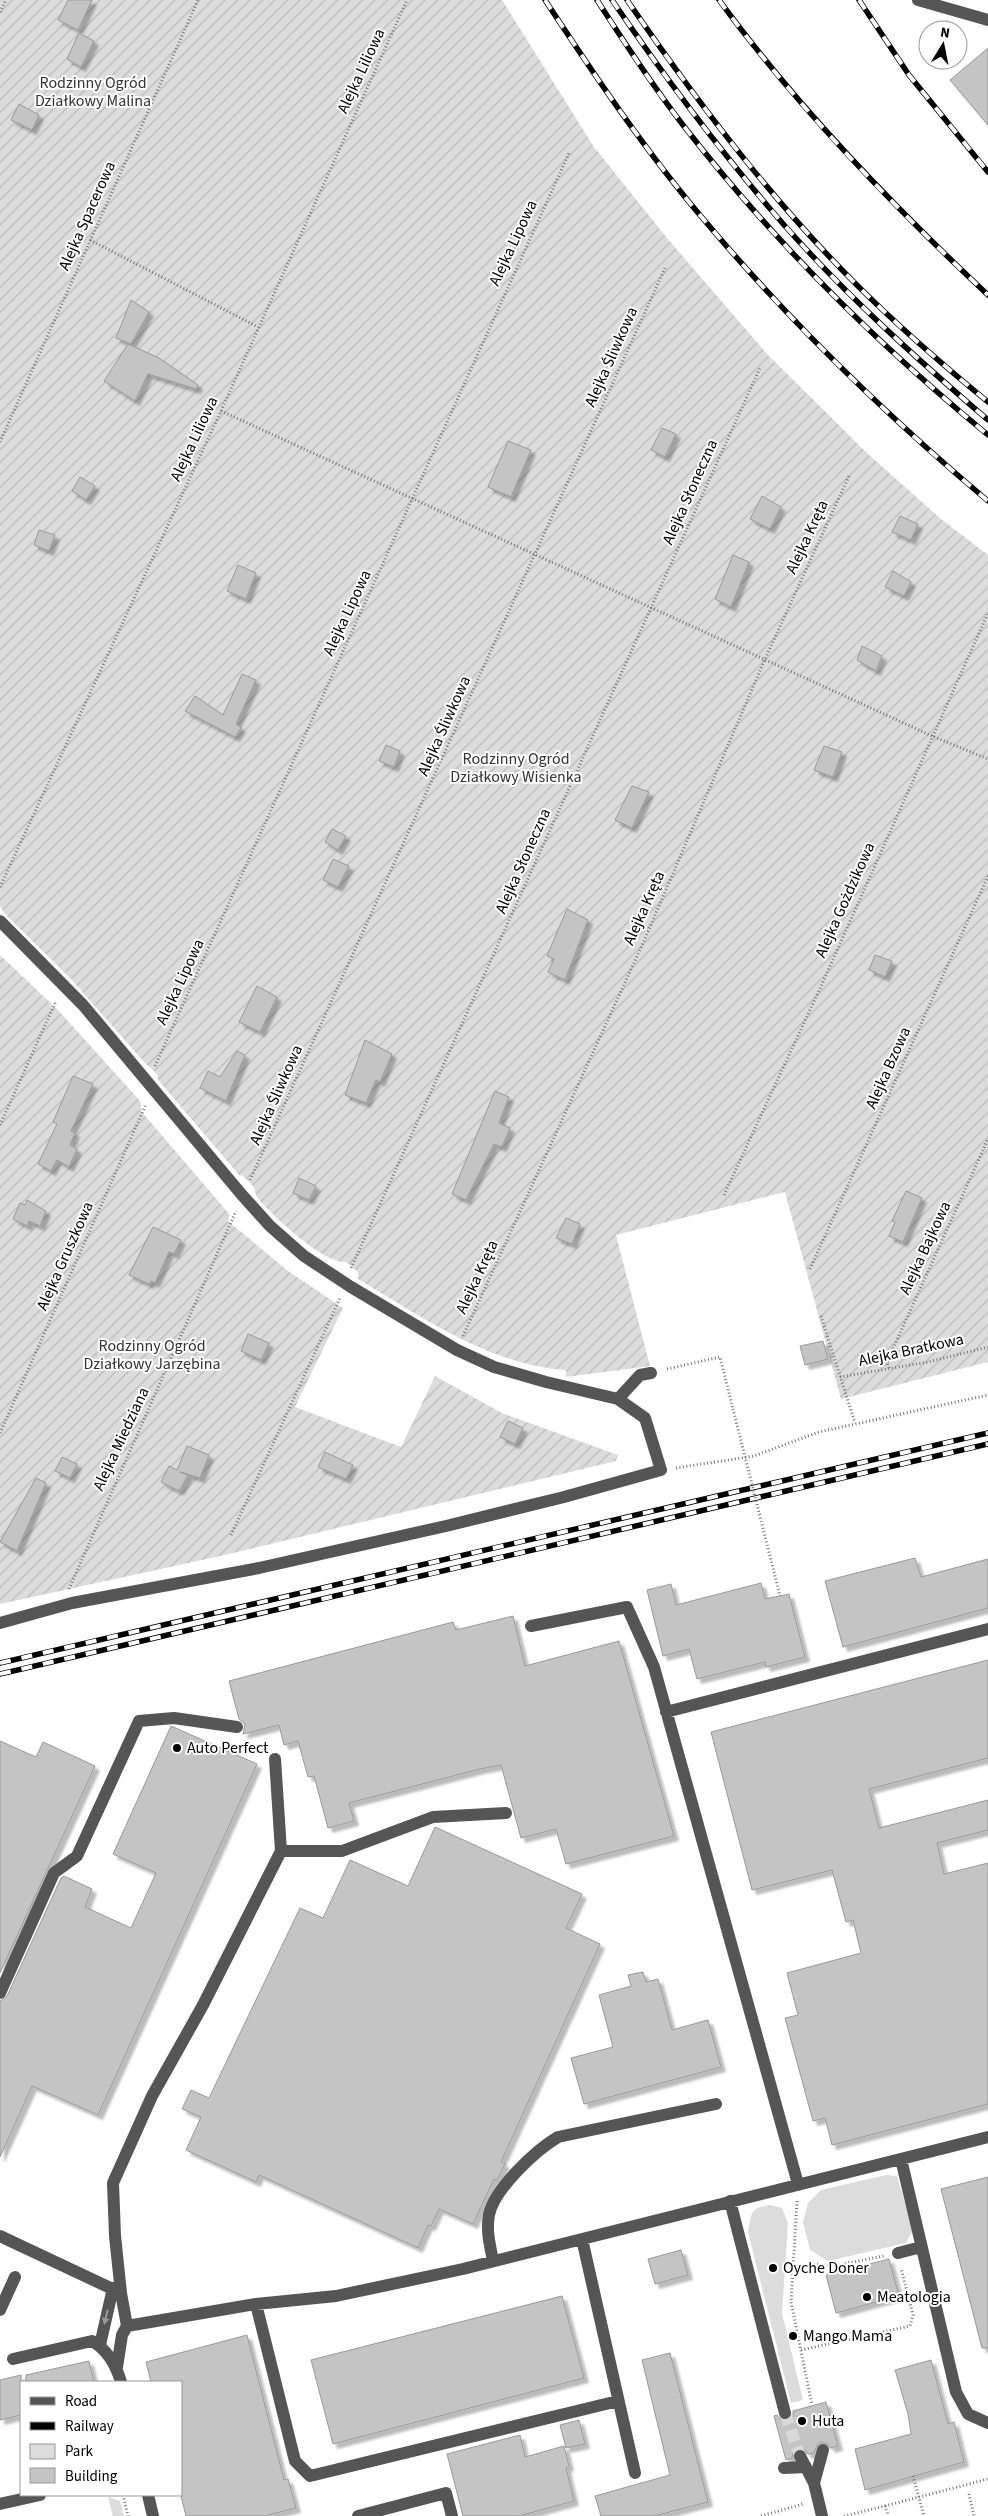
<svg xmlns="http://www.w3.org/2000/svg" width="988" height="2516" viewBox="0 0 988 2516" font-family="'Source Sans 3',sans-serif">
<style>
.green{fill:#dcdcdc}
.garden{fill:url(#garden-furrows)}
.building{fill:#c4c4c4;stroke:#999;filter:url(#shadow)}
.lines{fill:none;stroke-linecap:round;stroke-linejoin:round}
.minor-tunnel{stroke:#d9d9d9;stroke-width:12;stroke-dasharray:12 6;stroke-linecap:butt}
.path{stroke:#777;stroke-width:3;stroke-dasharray:1 2.5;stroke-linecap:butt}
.minor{stroke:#555;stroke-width:12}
.rail-casing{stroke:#000;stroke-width:5.5}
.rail{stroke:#fff;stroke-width:4;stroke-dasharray:11;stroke-linecap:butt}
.path-bridge{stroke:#777;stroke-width:3;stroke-dasharray:1 2.5;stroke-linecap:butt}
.oneway{fill:#999}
.poi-dot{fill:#000;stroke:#fff;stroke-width:2}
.labels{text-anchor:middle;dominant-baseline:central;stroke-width:4;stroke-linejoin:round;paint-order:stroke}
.street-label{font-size:16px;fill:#000;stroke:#fff}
.park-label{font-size:16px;fill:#333;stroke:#fff}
.poi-label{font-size:16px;fill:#000;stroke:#fff;text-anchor:start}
</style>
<defs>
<pattern id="garden-furrows" width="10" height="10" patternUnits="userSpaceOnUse" patternTransform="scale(1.25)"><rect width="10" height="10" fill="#dcdcdc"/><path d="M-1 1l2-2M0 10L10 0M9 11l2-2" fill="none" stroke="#bbb"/></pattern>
<filter id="shadow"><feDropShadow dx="4.5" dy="4.5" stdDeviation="1" flood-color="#0004"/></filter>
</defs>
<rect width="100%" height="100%" fill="#fff"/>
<!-- green -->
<path class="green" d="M886 2175 897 2176 913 2230 906 2243 828 2261 810 2250 803 2222 808 2203 821 2190Z
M770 2205 782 2208 788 2223 782 2313 803 2400 791 2403 748 2232C752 2213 749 2208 770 2205Z
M108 2497 120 2501 124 2516H113Z"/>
<!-- garden -->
<path class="garden" d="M0 0H502L594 147 667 238 767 354 868 454 941 519 988 555V1362L841 1399 785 1192 616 1235 650 1366 566 1377V1370C489 1365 422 1317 358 1279V1272L346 1262C325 1265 270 1214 257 1197 255 1194 255 1189 253 1186 250 1182 245 1179 242 1175L240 1176 158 1080V1075L144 1062 71 979 4 913 0 906Z
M0 955 58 1010 141 1102V1111L230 1215 228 1221 288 1271 343 1308 295 1407 401 1447 435 1376 502 1413 618 1455 616 1461 225 1555 0 1604Z"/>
<!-- building -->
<path class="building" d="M68 0H92L78 30 58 20Z
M79 33 94 41 81 67 67 59Z
M988 48V125L950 80Z
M19 104 39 115 32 130 11 120Z
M131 300 149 312 131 344 116 338Z
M128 344 159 358 198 385 196 389 148 374 135 401 104 381Z
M662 428 676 434 665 457 651 450Z
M508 441 531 450 511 497 488 487Z
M80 477 95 486 86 500 72 491Z
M762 496 781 507 770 529 750 519Z
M900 516 918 524 911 540 892 532Z
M39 530 55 535 49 551 34 545Z
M733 555 749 562 731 607 715 599Z
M238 565 256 573 246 599 227 591Z
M893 571 911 582 904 596 885 587Z
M862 646 882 656 876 671 857 660Z
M242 674 256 680 236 724 241 728 235 737 185 711 195 696 223 715Z
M386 745 400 751 394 767 379 761Z
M824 746 842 752 833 777 814 770Z
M632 786 649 792 632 828 615 820Z
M332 829 346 836 338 850 325 842Z
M333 859 349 866 338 887 323 880Z
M567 909 588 920 565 980 548 972 554 959 547 956Z
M875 955 892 961 885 977 869 970Z
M257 986 277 997 260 1032 239 1022Z
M365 1040 392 1054 380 1082 376 1080 366 1103 345 1095Z
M237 1051 245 1055 226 1101 200 1088 208 1071 220 1077Z
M73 1076 93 1084 71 1131 75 1133 70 1145 77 1149 69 1167 57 1160 51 1171 38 1164 57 1124 53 1122Z
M495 1091 509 1097 499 1123 510 1128 502 1147 494 1144 466 1200 452 1194Z
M299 1178 316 1186 309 1200 293 1193Z
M906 1191 922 1198 903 1242 889 1236 895 1222 892 1221Z
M27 1200 46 1211 40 1226 29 1221 27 1226 13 1219 20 1203 25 1205Z
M566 1218 580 1224 572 1244 556 1238Z
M153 1227 181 1240 174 1254 169 1252 155 1283 151 1281 149 1284 129 1275Z
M248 1334 269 1343 261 1360 241 1351Z
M823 1341 828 1359 805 1365 800 1346Z
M508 1421 523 1428 515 1444 500 1437Z
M187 1446 209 1455 200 1478 180 1472 188 1475 180 1490H177L161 1482 169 1466 177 1470Z
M325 1452 353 1465 346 1479 318 1467Z
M62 1457 77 1464 70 1478 55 1471Z
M36 1478 46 1483 17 1551 0 1542Z
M915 1558 921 1577 988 1559V1608L843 1647 825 1581Z
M761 1583 765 1599 789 1594 805 1657 766 1667 765 1662 697 1679 689 1649 663 1656 647 1590 671 1584 676 1605Z
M513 1616 525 1666 619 1641 674 1836 566 1864 556 1829 521 1838 501 1765 480 1769 349 1803 354 1821 328 1828 314 1776 308 1777 298 1741 284 1745 279 1725 243 1734 245 1724 239 1719 229 1681 453 1622 456 1630Z
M988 1660V1758L869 1789 879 1828 988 1800V1830L937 1843 944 1874 988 1863V2104L832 2145 825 2118 813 2121 785 2018 798 2015 787 1973 861 1953 853 1920 846 1922 832 1870 752 1890 711 1732Z
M171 1726 257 1764 98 2115 32 2086 0 2157V2001L7 1996 61 1878 64 1876 92 1889 85 1907 131 1928 156 1873 113 1854Z
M0 1741 36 1757 43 1742 95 1766 0 1973Z
M435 1827 582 1894 566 1928 600 1944 501 2162 505 2164 497 2180 494 2179 473 2224 439 2209 431 2226 428 2225 418 2248 259 2175 256 2182 186 2150 201 2117 182 2109 191 2090 209 2098 300 1908 323 1918 350 1860 408 1886Z
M643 1972 646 1982 658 1979 672 2030 708 2020 721 2067 584 2104 571 2058 613 2047 599 1995 631 1986 628 1975Z
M988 2177V2348H982L941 2189Z
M681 2250 688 2275 655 2284 648 2259Z
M889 2259 899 2296 836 2313 826 2275Z
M562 2296 584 2378 333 2444 311 2360Z
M247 2335 284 2480 288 2479 296 2508 264 2516H186L181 2496V2382H151L146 2362Z
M670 2353 708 2502 654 2516H601L595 2496 670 2475 642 2360Z
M931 2360 948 2424 954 2422 964 2462 865 2490 855 2449 911 2434 908 2414 895 2370Z
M89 2361 94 2382H26V2375Z
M21 2375V2415L0 2420V2380Z
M826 2402 838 2446 831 2448 828 2444 821 2442 817 2445 814 2453 808 2454 804 2449H797L793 2452 792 2458 786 2460 774 2416 777 2415 782 2421H788L793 2416V2411Z
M579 2420 585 2444 566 2448 560 2425Z
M520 2435 525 2457 564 2446 569 2466 566 2468 574 2501 519 2516H463L447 2454Z"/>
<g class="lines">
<!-- minor-tunnel -->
<path class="minor-tunnel" d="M785 2413 800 2456"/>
<!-- path -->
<path class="path" d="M0 12 6 0
M90 240 258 327
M221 411 932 736 988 759
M0 442 198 0
M0 887 221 411 407 0
M155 1066 569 153
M0 1125 56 1001
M250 1180 666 266
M724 1195 822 984 988 613
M351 1268 760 368
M810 1269 988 876
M821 1316 855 1423
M463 1336 644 941 765 659 850 474
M889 1368 887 1362 988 1139
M667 1369 720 1357 733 1409
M840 1377 928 1362 988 1347
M0 1433 146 1104
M676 1468 754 1456 819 1432 988 1395
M231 1535 340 1298
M69 1589 236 1211
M797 2201 791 2302 812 2405
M793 2268 812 2264 833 2266 884 2256
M801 2350 910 2326 913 2315 901 2268
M913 2476 924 2516
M969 2494 974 2516
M123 2495 128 2516
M885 2506 988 2479
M761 2516 803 2504
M844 2516 885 2506 888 2515"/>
<!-- minor -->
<path class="minor" d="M918 0 988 20
M0 921 83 1005 242 1195 270 1226 304 1256 351 1287 457 1350 494 1367 546 1382 618 1399 645 1418 661 1470 564 1497 446 1526 259 1568 72 1603 0 1623
M618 1399 640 1375 651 1373
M531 1626 627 1607 654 1667 798 2184
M666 1712 988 1629
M281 1851H342L433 1817 506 1813
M0 1993 54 1873 77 1856 139 1721 174 1718 237 1727
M901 2159 956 2392 968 2414 988 2423
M730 2201 785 2413
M0 2236 121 2293 127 2326
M582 2239 635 2473
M898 2253 921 2247
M493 2261C490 2245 486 2231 489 2215 494 2189 536 2150 558 2137L716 2104
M121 2293 115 2236 113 2183 152 2096 203 2005 281 1851 275 1759
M256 2304 295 2461 310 2476 618 2401
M0 2310 15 2277
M100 2345 113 2288
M13 2359 92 2341C108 2350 116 2365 121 2382
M117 2367 122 2335 127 2326 256 2304 336 2296 463 2269 988 2137
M800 2456 814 2483
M784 2468 806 2467
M148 2495 153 2516
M0 2504 40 2495
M358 2516 446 2493 452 2516
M822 2516 814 2483 823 2450"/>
<!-- rail casing -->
<g class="rail-casing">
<path id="rail" d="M545 0C595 76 646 152 705 221 791 323 886 415 988 501
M597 0C624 42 652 85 683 125 772 240 875 342 988 435
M612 0C666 79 722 154 785 226 847 296 917 359 988 420
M627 0C704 112 788 222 888 315 920 345 954 374 988 402
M719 0C797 107 892 205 988 295
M859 0 909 75 988 172
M0 1663 988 1433
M0 1674 988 1444"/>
</g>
<!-- rail -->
<use href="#rail" class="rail"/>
<!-- path-bridge -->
<path class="path-bridge" d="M733 1409 780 1596"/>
</g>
<!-- one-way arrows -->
<defs><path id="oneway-solid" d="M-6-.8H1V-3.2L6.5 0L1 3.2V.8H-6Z" transform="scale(1.25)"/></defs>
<use class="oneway" href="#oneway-solid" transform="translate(106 2317) rotate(103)"/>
<!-- markers -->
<g class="poi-dot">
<circle cx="177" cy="1748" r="5"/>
<circle cx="773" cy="2268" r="5"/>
<circle cx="867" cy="2297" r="5"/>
<circle cx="793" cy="2336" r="5"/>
<circle cx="802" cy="2421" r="5"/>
</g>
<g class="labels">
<!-- street labels -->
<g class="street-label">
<text transform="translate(361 71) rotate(-65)">Alejka Liliowa</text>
<text transform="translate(87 216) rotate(-66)">Alejka Spacerowa</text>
<text transform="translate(513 243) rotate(-65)">Alejka Lipowa</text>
<text transform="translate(611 357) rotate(-66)">Alejka Śliwkowa</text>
<text transform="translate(194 439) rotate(-65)">Alejka Liliowa</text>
<text transform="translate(690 492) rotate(-66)">Alejka Słoneczna</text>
<text transform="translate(807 537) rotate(-65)">Alejka Kręta</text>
<text transform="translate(347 613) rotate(-65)">Alejka Lipowa</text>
<text transform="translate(444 726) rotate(-66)">Alejka Śliwkowa</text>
<text transform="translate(523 861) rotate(-66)">Alejka Słoneczna</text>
<text transform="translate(845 900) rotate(-66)">Alejka Gożdzikowa</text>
<text transform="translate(644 908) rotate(-66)">Alejka Kręta</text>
<text transform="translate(180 982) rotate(-65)">Alejka Lipowa</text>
<text transform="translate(888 1068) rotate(-66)">Alejka Bzowa</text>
<text transform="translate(276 1095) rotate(-66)">Alejka Śliwkowa</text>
<text transform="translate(925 1248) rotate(-65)">Alejka Bajkowa</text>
<text transform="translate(65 1256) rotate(-66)">Alejka Gruszkowa</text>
<text transform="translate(477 1277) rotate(-65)">Alejka Kręta</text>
<text transform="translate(911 1350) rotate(-12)">Alejka Bratkowa</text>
<text transform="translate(121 1439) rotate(-65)">Alejka Miedziana</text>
</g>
<!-- park labels -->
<g class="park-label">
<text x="93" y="83">Rodzinny Ogród<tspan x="93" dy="18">Działkowy Malina</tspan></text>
<text x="516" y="759">Rodzinny Ogród<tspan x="516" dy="18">Działkowy Wisienka</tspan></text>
<text x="152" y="1346">Rodzinny Ogród<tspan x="152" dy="18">Działkowy Jarzębina</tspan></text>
</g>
<!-- poi labels -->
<g class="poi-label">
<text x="187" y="1748">Auto Perfect</text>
<text x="783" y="2268">Oyche Doner</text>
<text x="877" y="2297">Meatologia</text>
<text x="803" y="2336">Mango Mama</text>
<text x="812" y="2421">Huta</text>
</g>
</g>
<!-- legend -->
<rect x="20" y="2381" width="162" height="115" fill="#ffffff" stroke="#999999"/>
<rect x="30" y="2397" width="25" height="8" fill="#555555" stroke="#999999"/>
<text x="65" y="2406" font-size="15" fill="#000000">Road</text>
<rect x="30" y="2422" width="25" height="8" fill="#000000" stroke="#999999"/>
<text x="65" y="2431" font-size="15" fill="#000000">Railway</text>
<rect x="30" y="2444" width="25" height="15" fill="#dcdcdc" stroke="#999999"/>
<text x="65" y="2456" font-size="15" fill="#000000">Park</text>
<rect x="30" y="2468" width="25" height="15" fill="#c4c4c4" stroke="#999999"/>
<text x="65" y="2481" font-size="15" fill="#000000">Building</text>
<!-- north arrow -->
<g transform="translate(943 45) rotate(10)"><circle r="24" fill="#ffffff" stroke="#999999"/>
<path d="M0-4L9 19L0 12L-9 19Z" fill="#000000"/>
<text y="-8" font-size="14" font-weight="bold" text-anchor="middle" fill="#000000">N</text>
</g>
</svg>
